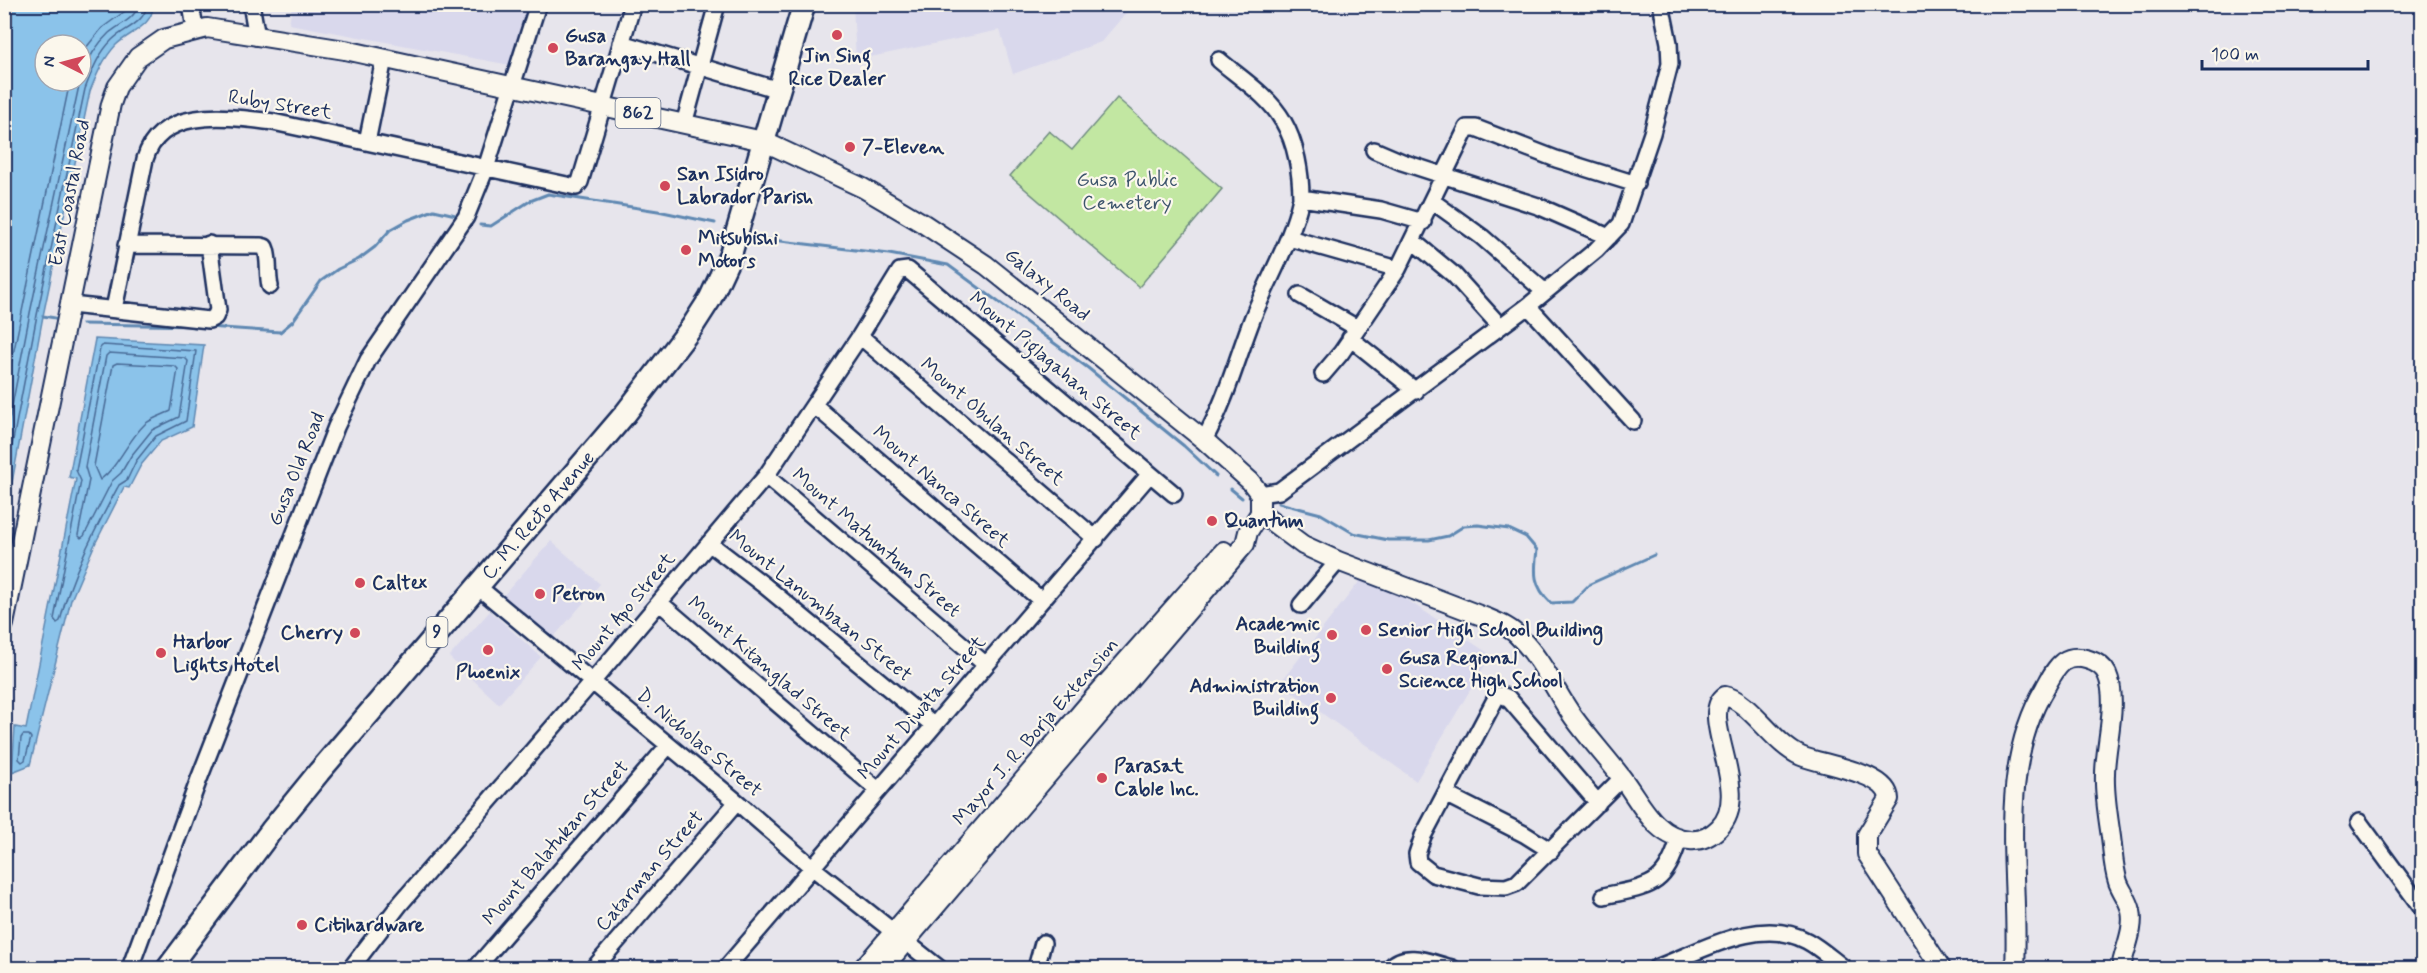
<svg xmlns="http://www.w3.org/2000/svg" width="2427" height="973" viewBox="0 0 2427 973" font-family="Mynerve,sans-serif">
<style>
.built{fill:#d9d8ec}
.green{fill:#c2e7a2;stroke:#6e8b80;stroke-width:1.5}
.water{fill:#8bc3ea;stroke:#5e88b2;stroke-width:1.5;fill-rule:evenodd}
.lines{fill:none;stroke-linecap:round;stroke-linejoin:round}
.shore{stroke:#486a96;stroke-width:1.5}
.stream{stroke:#5e88b2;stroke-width:3}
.minor-casing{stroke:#1b2f5e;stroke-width:20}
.major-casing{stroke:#1b2f5e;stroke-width:22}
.highway-casing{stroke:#1b2f5e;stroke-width:26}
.minor{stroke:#fbf7ec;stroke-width:15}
.major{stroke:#fbf7ec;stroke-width:18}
.highway{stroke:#fbf7ec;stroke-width:21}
.poi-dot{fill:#d1495b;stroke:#fbf7ec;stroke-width:2}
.labels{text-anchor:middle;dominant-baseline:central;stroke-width:4.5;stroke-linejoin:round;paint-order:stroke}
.shield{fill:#fbf7ec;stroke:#5e6b89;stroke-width:1.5}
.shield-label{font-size:18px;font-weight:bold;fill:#1b2f5e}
.poi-label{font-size:20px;font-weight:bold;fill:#1b2f5e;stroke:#fbf7ec;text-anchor:start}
.street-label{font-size:20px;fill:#1b2f5e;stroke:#fbf7ec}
.park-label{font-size:20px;fill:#3c546c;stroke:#fbf7ec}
</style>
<rect width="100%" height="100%" fill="#e7e5ec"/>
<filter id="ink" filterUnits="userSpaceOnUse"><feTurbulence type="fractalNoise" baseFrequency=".0167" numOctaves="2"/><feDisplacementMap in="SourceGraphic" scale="12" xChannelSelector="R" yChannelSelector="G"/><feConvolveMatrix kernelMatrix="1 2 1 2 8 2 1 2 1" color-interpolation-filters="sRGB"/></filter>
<g filter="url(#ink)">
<!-- built -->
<path class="built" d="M292 5H531L510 65 289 24Z
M853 5V4L1133 5 1101 42 1013 74 1000 30 856 60Z
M551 541 600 584 552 639 503 596Z
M1366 573 1491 655 1416 781 1280 683Z
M490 611 541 657 499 704 449 657Z"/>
<!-- green -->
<path class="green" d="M1117 98 1222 189 1139 287 1010 176 1049 131 1072 150Z"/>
<!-- water -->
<path class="water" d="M5 4 153 5C153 27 129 32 116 45 103 59 97 74 90 91L43 316 5 520ZM45 45H81V81H45Z
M95 339 204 345 192 427 161 441 141 465 129 488 124 487 94 546 71 600 30 765 12 772 15 727 26 729 76 479 69 477Z"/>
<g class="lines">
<!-- shore -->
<path class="shore" d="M81 54 102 28 128 9 130 4
M81 77C87 61 96 45 109 33 120 24 135 19 139 4
M103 345 196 351 186 421 156 436 136 461 127 480 119 485C96 528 72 572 60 621L57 623 54 619 81 481 76 470 100 348Z
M109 353 185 358 188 361 179 417 152 430 131 456 121 473 112 481 84 536 81 538 78 535 89 480 85 467 106 356Z
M117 363 175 366 178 369 171 411C163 415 152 418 145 424 127 441 119 466 100 480L94 466 113 365Z
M4 398 70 81
M4 447 30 313 80 81
M4 487 37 315 85 89C92 71 98 54 112 40 124 28 145 24 147 4
M23 735H29L31 738 25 760 22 762 19 759 21 738Z"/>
<!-- stream -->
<path class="stream" d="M480 225 491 226 530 201 548 194 658 211 715 223
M764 239 889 254 948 265 1088 368 1184 446 1216 476
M43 316 55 318
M82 324 202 326
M208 327 280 332 293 321 321 281 338 269 359 259 375 247 390 230 408 220 434 210 460 216
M1231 489 1242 498
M1279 503 1321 514 1353 533 1388 540H1429L1448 536 1464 526 1478 525 1509 529 1526 537 1537 550C1534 573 1533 586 1551 603L1572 602 1590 584 1654 555"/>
<!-- minor casing -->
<g class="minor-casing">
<path id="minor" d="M191 4 195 29
M251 4 257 37
M621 43 779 90
M1219 60C1240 78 1269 96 1283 121 1296 143 1301 173 1301 198
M684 124 717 4
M367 142 384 59
M1374 150 1402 162 1538 206 1609 237
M1432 201 1482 237 1545 292
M1289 238 1398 269
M1414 242 1454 275 1500 326
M126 245 261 246 265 247C270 258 267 273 270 286
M1300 295 1357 328
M71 305 209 320 215 317 218 310 209 244
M1528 306 1633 421
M114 309 145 159C161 105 230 117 273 122L576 187 580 182 633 4
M860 336 1096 539
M1350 338 1416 391
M1323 374 1341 353 1398 269 1467 128H1476L1556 159 1636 184
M814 405 1041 600
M1204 440C1226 401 1237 358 1253 317 1269 277 1292 240 1301 198L1381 210 1423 222
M766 476 986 665
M1260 494 1279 491 1528 306 1596 250 1621 224 1652 133 1670 64 1669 43 1661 4
M709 543 765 586 933 725
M477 586 737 802 813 868 939 968
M660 603 878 790
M1301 605 1338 561
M1445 794 1524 834 1551 851
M1598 803 1508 698 1501 695 1497 696 1423 836 1417 854 1418 862 1433 874 1479 886 1506 887 1517 883 1622 778
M2359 822 2422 908
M1604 896C1649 886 1665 888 1679 839
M130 968 199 779 336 427 368 360 466 217 486 168 538 4
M351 968 400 904 592 682 766 476 860 336 900 271 908 270 1174 494
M476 968 668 746
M594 968 737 802
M726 968 1150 474
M1036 968 1043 943
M1390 968C1405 950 1432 963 1452 968
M1656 968C1700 952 1759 915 1807 941 1820 948 1832 959 1844 968"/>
</g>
<!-- major casing -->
<g class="major-casing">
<path id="major" d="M1260 513 1303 545 1338 561 1487 618C1499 623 1512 628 1521 639 1543 661 1556 693 1574 718 1590 740 1609 760 1625 782 1643 807 1657 838 1690 840 1701 841 1711 836 1719 828 1754 793 1697 716 1725 696 1749 700 1773 744 1801 756 1822 765 1888 772 1889 799L1867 835V854L1941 968
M4 624 111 104 117 87 138 57 164 39 207 28 345 50 763 141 863 188 924 224 986 265 1204 440 1250 481 1260 494V513L1248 532 1245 544 883 968
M863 968 1090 702 1224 551
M2015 968C2020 876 1995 772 2045 688 2050 679 2055 668 2063 662 2076 653 2100 660 2107 674 2119 701 2105 745 2105 774 2104 794 2108 816 2111 837 2113 852 2113 867 2118 882 2121 891 2129 900 2131 911 2135 929 2124 950 2121 968"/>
</g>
<!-- highway casing -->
<g class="highway-casing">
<g id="highway">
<path id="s1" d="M168 968 271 831 319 772 625 414 692 327 710 299 730 256 804 4"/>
</g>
</g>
<!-- minor -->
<use href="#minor" class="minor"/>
<!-- major -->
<use href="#major" class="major"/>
<!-- highway -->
<use href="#highway" class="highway"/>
</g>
</g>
<!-- markers -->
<g class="poi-dot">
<circle cx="837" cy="35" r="6"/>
<circle cx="553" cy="48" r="6"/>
<circle cx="850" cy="147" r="6"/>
<circle cx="665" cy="186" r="6"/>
<circle cx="686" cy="250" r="6"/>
<circle cx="1212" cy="521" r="6"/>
<circle cx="360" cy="583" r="6"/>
<circle cx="540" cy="594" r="6"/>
<circle cx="1366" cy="630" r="6"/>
<circle cx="355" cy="633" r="6"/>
<circle cx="1332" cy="635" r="6"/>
<circle cx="488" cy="650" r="6"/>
<circle cx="161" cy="653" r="6"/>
<circle cx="1387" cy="669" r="6"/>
<circle cx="1331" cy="698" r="6"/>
<circle cx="1102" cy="778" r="6"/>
<circle cx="302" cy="925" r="6"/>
</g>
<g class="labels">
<!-- shield labels -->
<g class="shield">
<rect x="615.5" y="98" width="45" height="30" rx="4.5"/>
<rect x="426.5" y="617" width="21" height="30" rx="4.5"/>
</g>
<g class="shield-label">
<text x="638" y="113">862</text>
<text x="437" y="632">9</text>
</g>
<!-- poi labels -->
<g class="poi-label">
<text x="565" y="36">Gusa<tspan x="565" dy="23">Barangay Hall</tspan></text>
<text x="837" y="56" text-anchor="middle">Jin Sing<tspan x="837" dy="23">Rice Dealer</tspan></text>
<text x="862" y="147">7-Eleven</text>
<text x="677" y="174">San Isidro<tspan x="677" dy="23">Labrador Parish</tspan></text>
<text x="698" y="238">Mitsubishi<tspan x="698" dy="23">Motors</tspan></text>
<text x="1224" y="521">Quantum</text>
<text x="372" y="583">Caltex</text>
<text x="552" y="594">Petron</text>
<text x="1320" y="624" text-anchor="end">Academic<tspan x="1320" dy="23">Building</tspan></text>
<text x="1378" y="630">Senior High School Building</text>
<text x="343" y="633" text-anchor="end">Cherry</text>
<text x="173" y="642">Harbor<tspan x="173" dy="23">Lights Hotel</tspan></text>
<text x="1399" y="658">Gusa Regional<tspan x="1399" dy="23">Science High School</tspan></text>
<text x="488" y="672" text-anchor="middle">Phoenix</text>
<text x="1319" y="686" text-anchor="end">Administration<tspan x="1319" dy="23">Building</tspan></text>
<text x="1114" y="766">Parasat<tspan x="1114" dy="23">Cable Inc.</tspan></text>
<text x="314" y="925">Citihardware</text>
</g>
<!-- street labels -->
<g class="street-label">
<text transform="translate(280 105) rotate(9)">Ruby Street</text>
<text transform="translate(70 193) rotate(-79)">East Coastal Road</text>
<text transform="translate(1047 285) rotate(39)">Galaxy Road</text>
<text transform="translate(1055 366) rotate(40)">Mount Piglagahan Street</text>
<text transform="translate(992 422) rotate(41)">Mount Obulan Street</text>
<text transform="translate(297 469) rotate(-68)">Gusa Old Road</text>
<text transform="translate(941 487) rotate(41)">Mount Nanca Street</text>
<text stroke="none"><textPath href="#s1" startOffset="585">C. M. Recto Avenue</textPath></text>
<text transform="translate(876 543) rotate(41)">Mount Matumtum Street</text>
<text transform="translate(820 606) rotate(39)">Mount Lanumbaan Street</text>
<text transform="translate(624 612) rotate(-50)">Mount Apo Street</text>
<text transform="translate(769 669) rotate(41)">Mount Kitanglad Street</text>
<text transform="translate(922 708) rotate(-49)">Mount Diwata Street</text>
<text transform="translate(1036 732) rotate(-49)">Mayor J. R. Borja Extension</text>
<text transform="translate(699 743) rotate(40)">D. Nicholas Street</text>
<text transform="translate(556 843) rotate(-49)">Mount Balatukan Street</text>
<text transform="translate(650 871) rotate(-49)">Catarman Street</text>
</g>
<!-- park labels -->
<g class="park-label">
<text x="1127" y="180">Gusa Public<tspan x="1127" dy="23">Cemetery</tspan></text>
</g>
</g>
<!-- margin -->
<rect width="2427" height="973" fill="none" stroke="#fbf7ec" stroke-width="24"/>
<rect x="12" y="12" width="2403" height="949" fill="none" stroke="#1b2f5e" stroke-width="2" filter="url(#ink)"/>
<!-- north arrow -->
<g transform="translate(63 63) rotate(276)"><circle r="28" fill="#fbf7ec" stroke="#a1a7b3" stroke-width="1.5"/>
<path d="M0-4.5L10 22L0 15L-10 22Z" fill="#d1495b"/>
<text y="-9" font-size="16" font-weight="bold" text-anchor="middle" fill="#1b2f5e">N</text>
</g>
<!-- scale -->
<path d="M2202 60v9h166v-9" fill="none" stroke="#1b2f5e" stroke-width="3"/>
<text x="2211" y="60" font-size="18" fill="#1b2f5e" stroke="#fbf7ec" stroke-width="4.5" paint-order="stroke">100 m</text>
</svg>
